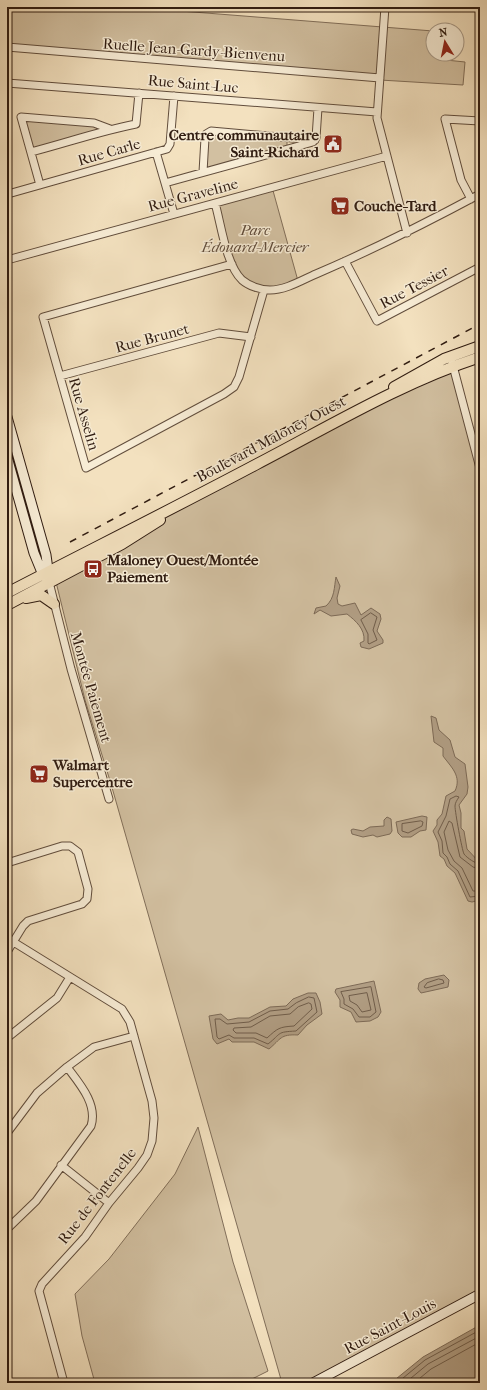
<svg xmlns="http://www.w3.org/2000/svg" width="487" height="1390" viewBox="0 0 487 1390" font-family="'IM FELL French Canon',serif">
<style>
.green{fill:#d2c0a1;stroke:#816e59}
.water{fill:#b19e84;stroke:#7d6a56}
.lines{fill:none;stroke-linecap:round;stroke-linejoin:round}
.shore{stroke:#705d4a;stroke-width:1}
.street-casing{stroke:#614d3c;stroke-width:9}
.secondary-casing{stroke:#301c11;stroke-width:11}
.primary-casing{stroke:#301c11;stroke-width:12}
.street{stroke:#f7ecd5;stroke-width:7}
.secondary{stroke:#f7ecd5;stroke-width:9}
.primary{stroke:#f3e1bf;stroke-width:10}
.rail{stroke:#301c11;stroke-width:1.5;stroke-dasharray:7 7;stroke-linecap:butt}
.labels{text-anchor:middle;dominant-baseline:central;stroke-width:3;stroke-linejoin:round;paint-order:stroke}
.street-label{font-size:15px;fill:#301c11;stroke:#f7ecd5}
.poi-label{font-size:15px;font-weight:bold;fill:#301c11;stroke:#f7ecd5;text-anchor:start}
.park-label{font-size:15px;font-style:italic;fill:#614d3c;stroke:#f7ecd5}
</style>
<rect width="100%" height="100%" fill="#f3e1bf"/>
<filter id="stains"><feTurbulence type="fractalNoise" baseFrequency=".005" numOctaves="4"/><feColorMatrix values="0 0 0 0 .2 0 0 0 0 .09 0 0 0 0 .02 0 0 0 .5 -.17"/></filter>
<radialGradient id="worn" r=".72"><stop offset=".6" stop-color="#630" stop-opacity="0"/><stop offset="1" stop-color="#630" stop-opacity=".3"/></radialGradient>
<!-- green -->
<path class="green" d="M7 7H130L433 31V54H446V60L465 62 463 85 380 80 7 47Z
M21 117 96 126 97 131 31 152Z
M206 134 287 141V146L203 172Z
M272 187 298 281 264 290 238 275 215 203Z
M453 367 480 468V1294L313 1383H282L111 784 85 700 56 582 179 505Z
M198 1127 233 1262 268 1371 244 1383H95L82 1336 75 1294 109 1259 175 1174Z"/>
<!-- water -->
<path class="water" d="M336 577 340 586 337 598 338 604 342 606 355 603 361 615 371 608 380 614 381 619 377 631 383 640V643L369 649 361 647 360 643 364 641C365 629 356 621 347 614L331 616 320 610 314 614 316 608 326 606C335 598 334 587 336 577Z
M431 716 436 718 439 730 450 740 455 757 465 764 468 787 467 794 459 805 461 813V828L464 831 467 849 480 863V900L472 902 468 901 455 873 447 866 444 859 440 856 438 842 433 831 437 825V820L442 814 446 796 455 791C462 776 451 767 443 756V748L434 742Z
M422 816 427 817 426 830 420 831 411 837H402L398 833 396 822Z
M387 817 391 819 392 831 390 834 377 837 373 835 363 837 352 834 351 830 353 829 363 831 370 827 384 826V820Z
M444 975 449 980 448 987 421 993 418 989 419 983 425 979Z
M374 981 381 1012 378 1017 370 1021 356 1022 351 1012 340 1007V1000L335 992 336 989Z
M308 993H316L320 1002 322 1014 307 1025 298 1035C280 1034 281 1039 269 1049L254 1042H232L229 1039 217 1044 213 1039 209 1016 221 1014 228 1020 238 1018H249L270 1007 286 1006 293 999Z
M480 1325V1383H391L423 1357Z"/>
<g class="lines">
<!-- shore -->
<path class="shore" d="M371 613 377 617 373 630 377 640 369 644 368 643V634L361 620Z
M421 821 423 822 422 826 408 833 402 831V824Z
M480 864C476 864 467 858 464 854 462 850 455 812 455 806 455 803 457 800 459 797L456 796 450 799 446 816 438 832 442 841 443 853 447 857 450 864 458 871 470 897 480 896
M480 869 473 867 460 857 452 823 449 821 444 832 448 850 454 861 462 868 473 891H480
M439 979 443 980 444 983 426 988 424 987 427 983Z
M371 987 376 1012 370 1017H359L353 1009 344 1004V999L341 992Z
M367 993 371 1010 362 1012 357 1005 350 1001 349 996Z
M309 997 314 998 317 1012 296 1031C276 1032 282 1033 268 1044L254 1038H234L229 1035 219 1039 217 1037 215 1019H220L227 1024 249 1022 270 1011 288 1009 296 1003Z
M309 1003 311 1004 312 1009 294 1026C279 1027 278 1028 267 1038L256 1033H236L233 1030 234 1028 251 1027 270 1016 290 1014 298 1007Z
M397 1383 425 1360 480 1330
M405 1383 428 1364 480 1336
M414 1383 431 1369 480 1342"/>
<!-- street casing -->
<g class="street-casing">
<path id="street" d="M385 7 377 118 407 233
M7 47 380 78
M7 83 377 112
M31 152C66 143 100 131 136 124L139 93
M156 152 174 214
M203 172 205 138 206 134 211 131 315 140
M165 183 313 142 316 138 318 108
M40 185 21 117 94 123 110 129
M7 192 8 194 167 149 170 144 174 96
M471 199 461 180 445 119 480 121
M215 203C221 224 226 265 242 280 249 286 261 290 270 290 286 290 302 280 316 274 372 250 426 223 480 194
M7 260 387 156
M345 261 377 321 480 267
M232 264 43 317 86 468 224 394 234 387 239 377 264 290
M452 362 480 468
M60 376 219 333 251 337
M49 582 71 669 109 799
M7 863 62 846H70L78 852 88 889 87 899 82 904 28 921 23 926 7 952
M7 938 122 1009 130 1022 152 1101 154 1118 152 1141 147 1155 138 1168 109 1203 85 1237 42 1284 39 1291 64 1383
M7 1038 57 998 70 977
M7 1133 37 1093 67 1067 94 1047 134 1036
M61 1165 109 1203
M7 1229 36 1201 91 1126C98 1104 79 1083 67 1067"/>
</g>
<!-- secondary casing -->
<g class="secondary-casing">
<path id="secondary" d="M7 417 46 555 49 577
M7 457 34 553 43 575 47 579
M313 1383 480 1294"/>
</g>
<!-- primary casing -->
<g class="primary-casing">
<path id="primary" d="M394 387 444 359 480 346
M7 593C90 550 174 508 257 464 330 426 401 383 480 357
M26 598 41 595 54 604
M7 605 122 544 160 520"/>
</g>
<!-- street -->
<use href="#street" class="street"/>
<!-- secondary -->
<use href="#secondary" class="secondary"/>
<!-- primary -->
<use href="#primary" class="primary"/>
<!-- rail -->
<path class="rail" d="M70 542 480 324"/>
</g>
<!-- icons -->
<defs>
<g id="civic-square" transform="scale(1)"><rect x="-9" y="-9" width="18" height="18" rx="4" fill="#8f2418" stroke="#f7ecd5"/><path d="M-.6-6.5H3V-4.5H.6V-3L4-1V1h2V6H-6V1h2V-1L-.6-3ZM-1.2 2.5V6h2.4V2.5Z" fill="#fff"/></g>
<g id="supermarket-square" transform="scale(1)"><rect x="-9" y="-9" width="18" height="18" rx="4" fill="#8f2418" stroke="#f7ecd5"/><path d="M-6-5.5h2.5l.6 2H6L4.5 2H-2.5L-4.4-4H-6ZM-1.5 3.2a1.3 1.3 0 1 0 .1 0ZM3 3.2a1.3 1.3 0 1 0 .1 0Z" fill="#fff"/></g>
<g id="bus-square" transform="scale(1)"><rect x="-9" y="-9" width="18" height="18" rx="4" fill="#8f2418" stroke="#f7ecd5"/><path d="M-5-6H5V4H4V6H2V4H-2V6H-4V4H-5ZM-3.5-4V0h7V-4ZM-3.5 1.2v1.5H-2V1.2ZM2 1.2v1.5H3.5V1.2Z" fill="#fff"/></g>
</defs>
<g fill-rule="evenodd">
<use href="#civic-square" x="333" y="144"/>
<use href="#supermarket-square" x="340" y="206"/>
<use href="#bus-square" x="93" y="569"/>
<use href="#supermarket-square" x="39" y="774"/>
</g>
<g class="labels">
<!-- street labels -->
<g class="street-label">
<text transform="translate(194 50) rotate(4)">Ruelle Jean-Gardy-Bienvenu</text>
<text transform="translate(193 84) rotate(5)">Rue Saint-Luc</text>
<text transform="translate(109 152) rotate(-16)">Rue Carle</text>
<text transform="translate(193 195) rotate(-15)">Rue Graveline</text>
<text transform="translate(414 287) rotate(-28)">Rue Tessier</text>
<text transform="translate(152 338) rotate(-15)">Rue Brunet</text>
<text transform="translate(84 414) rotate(74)">Rue Asselin</text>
<text transform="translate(271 439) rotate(-28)">Boulevard Maloney Ouest</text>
<text transform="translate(91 687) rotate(74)">Montée Paiement</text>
<text transform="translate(97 1196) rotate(-52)">Rue de Fontenelle</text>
<text transform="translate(390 1326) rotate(-28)">Rue Saint-Louis</text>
</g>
<!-- poi labels -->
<g class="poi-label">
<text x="319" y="135" text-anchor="end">Centre communautaire<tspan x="319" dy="17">Saint-Richard</tspan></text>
<text x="354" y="206">Couche-Tard</text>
<text x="107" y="560">Maloney Ouest/Montée<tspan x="107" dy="17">Paiement</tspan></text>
<text x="53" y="765">Walmart<tspan x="53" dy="17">Supercentre</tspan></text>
</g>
<!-- park labels -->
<g class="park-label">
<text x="255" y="230">Parc<tspan x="255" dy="17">Édouard-Mercier</tspan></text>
</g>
</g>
<!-- margin -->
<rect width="487" height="1390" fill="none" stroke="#f3e1bf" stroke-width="24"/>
<rect x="8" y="8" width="471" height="1374" fill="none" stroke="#301c11" stroke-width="2"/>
<rect x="12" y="12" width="463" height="1366" fill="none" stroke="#301c11"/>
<!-- north arrow -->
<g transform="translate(445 42) rotate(350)"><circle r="19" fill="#f7ecd5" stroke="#a79987"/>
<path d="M0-3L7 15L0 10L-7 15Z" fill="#8f2418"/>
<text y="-6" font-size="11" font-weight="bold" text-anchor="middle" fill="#301c11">N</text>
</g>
<rect width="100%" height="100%" filter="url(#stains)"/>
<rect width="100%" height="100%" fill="url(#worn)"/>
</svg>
